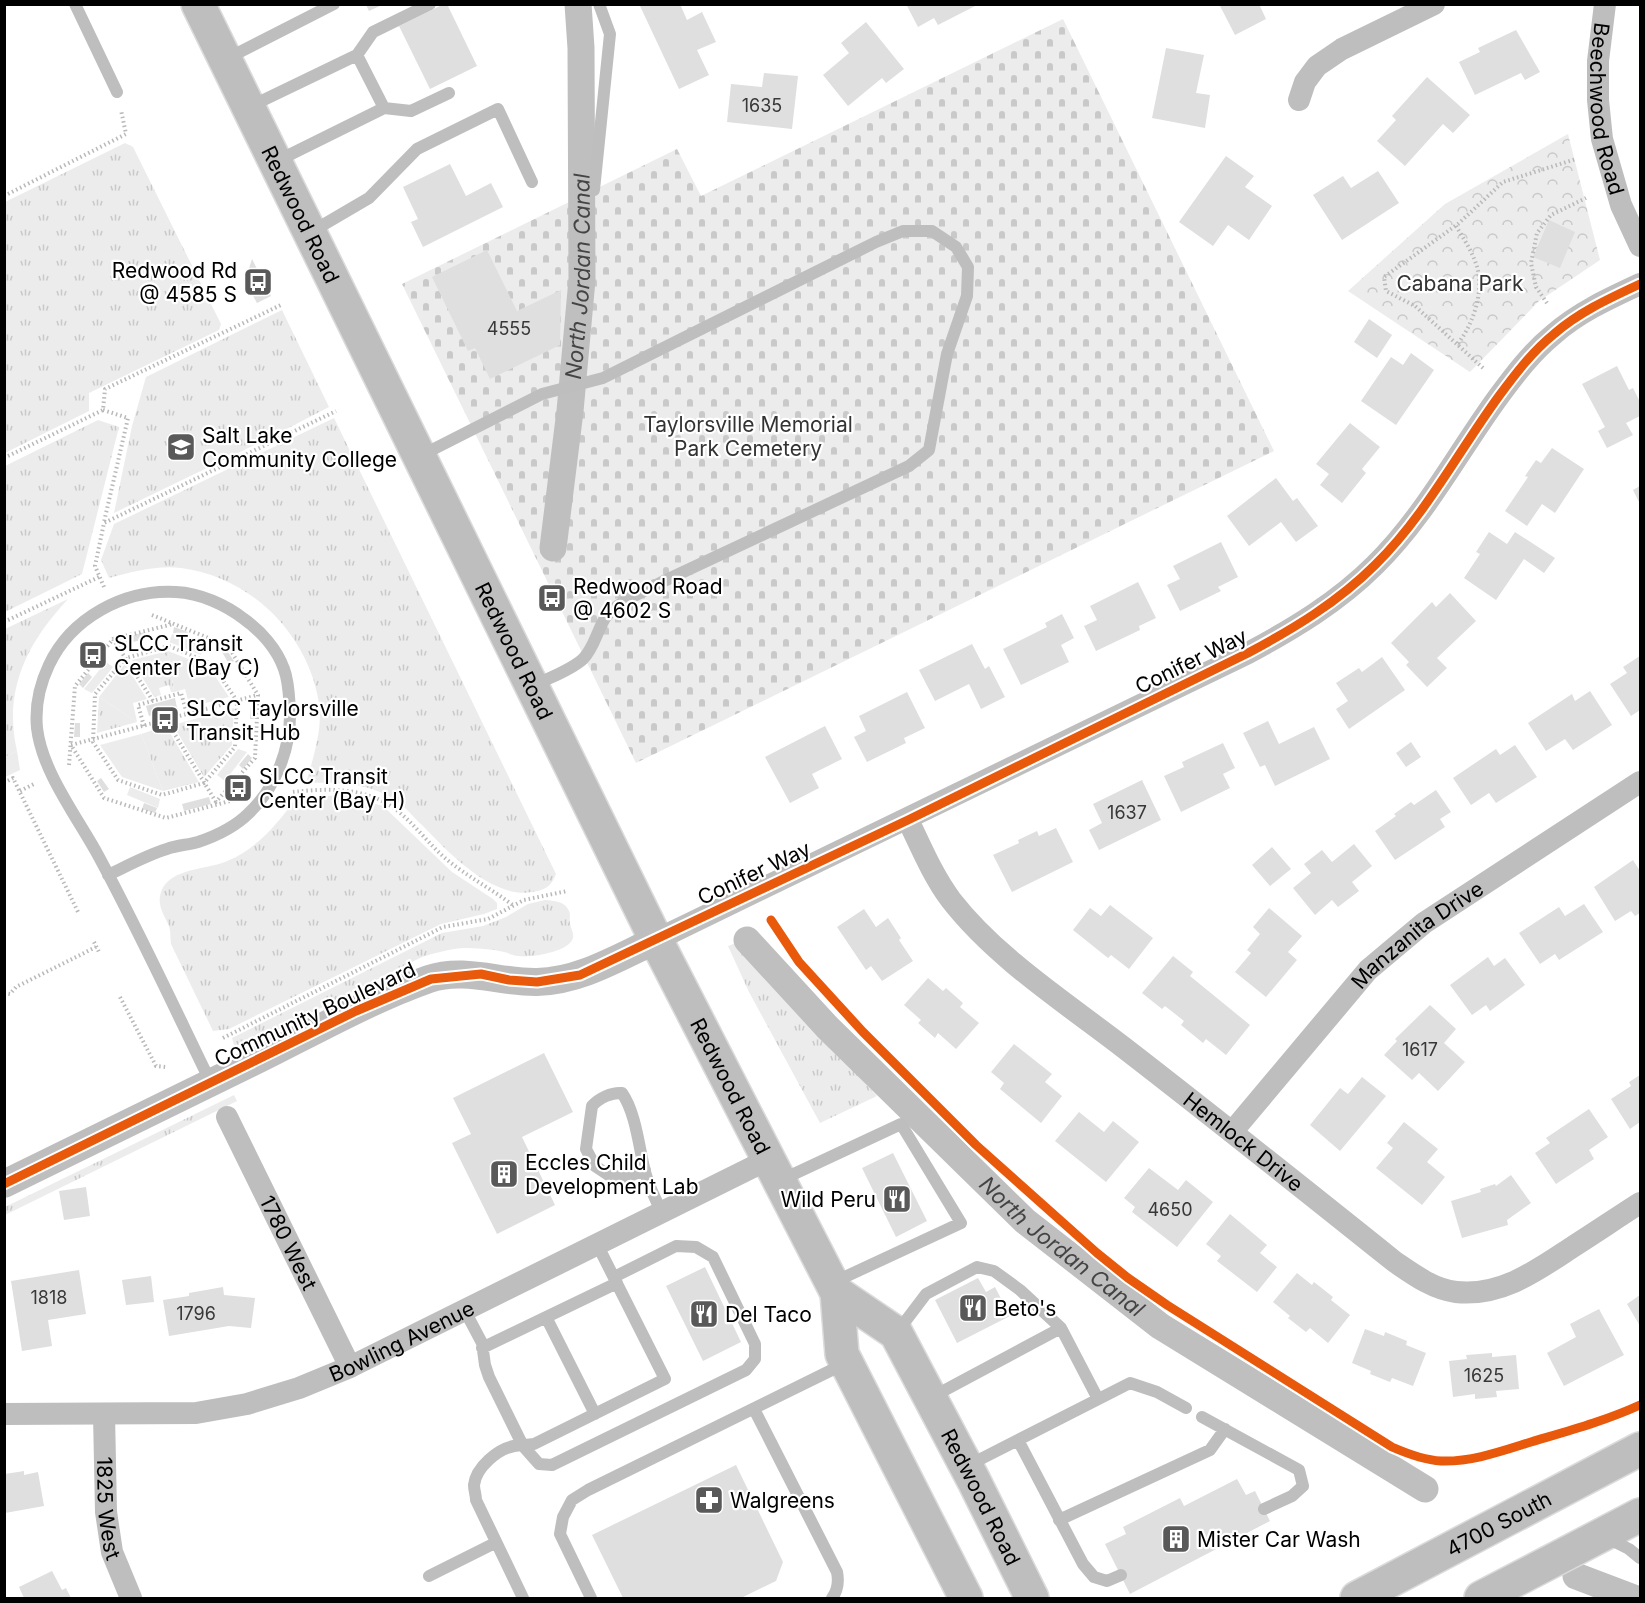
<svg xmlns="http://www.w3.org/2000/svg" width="1645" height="1603" viewBox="0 0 1645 1603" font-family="Inter,sans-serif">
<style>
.grass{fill:url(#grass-tufts)}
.cemetery{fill:url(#cemetery-stones)}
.park{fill:url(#park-crowns)}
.garden{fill:#ececec}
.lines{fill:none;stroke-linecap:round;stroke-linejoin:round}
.canal{stroke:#bfbfbf;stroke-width:27}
.building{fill:#dfdfdf}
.primary-casing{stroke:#dbdbdb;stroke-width:36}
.path{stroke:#b9b9b9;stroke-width:4;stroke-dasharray:1.5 3;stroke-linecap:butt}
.service{stroke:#bebebe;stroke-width:12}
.minor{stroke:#bebebe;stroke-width:22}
.tertiary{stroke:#bebebe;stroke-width:28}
.primary{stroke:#bebebe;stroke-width:33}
.cycleway-casing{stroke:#fff;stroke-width:13}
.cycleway{stroke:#e8590c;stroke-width:9}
.labels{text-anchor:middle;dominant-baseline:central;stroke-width:4.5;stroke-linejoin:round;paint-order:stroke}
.number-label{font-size:18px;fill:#383838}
.street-label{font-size:21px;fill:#000;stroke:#fff}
.poi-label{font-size:21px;fill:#000;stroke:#fff;text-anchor:start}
.park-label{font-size:21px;fill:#333;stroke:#fff}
.water-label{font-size:22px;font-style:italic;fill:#444;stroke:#fff}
</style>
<defs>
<pattern id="grass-tufts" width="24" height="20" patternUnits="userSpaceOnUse" patternTransform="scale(1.5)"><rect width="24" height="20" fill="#ececec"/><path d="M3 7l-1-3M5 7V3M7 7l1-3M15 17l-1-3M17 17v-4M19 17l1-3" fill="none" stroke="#c9c9c9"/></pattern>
<pattern id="cemetery-stones" width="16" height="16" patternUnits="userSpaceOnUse" patternTransform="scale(1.5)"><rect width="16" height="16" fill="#ececec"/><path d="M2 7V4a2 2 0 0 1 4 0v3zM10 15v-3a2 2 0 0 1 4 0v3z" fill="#c9c9c9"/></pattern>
<pattern id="park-crowns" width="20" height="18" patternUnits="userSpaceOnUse" patternTransform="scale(1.5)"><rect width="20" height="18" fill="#ececec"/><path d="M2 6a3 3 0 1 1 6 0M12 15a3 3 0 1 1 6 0" fill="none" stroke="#c9c9c9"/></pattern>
</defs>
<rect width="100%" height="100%" fill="#fff"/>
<!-- grass -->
<path class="grass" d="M125 143 133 147 221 324 219 330 89 393V411L5 453V202Z
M282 310 329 407 273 436 114 513 132 426 146 377Z
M334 418 556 874C551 887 545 890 532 892 492 899 448 852 422 825 413 817 405 806 395 800 368 782 336 782 306 783 313 759 323 728 319 703 308 634 251 577 181 568 157 565 132 572 109 578L101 560 114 524Z
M98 420 119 427 82 574 5 612V466Z
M68 599C27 643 3 690 17 751L5 757V629Z
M168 651 174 692H171L169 685 159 688 161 695 154 697 132 660Z
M99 697 137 722 97 733Z
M234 708 232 745 204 777 173 725Z
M166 726 199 782 163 791 141 734Z
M342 795 383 806 452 872 493 899 497 903V909L484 914 441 924 229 1029 213 1031 171 944C170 938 171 932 169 926 165 917 158 907 160 896 165 869 202 870 222 863 254 852 277 825 296 798Z
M545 900C555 901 565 901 569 911 571 915 569 919 570 924 571 929 574 933 573 938 569 952 531 958 518 956 513 956 509 953 504 952 492 949 476 948 463 948 449 949 435 953 422 957L265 1036 246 1044 234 1045 232 1038 442 933 483 926 506 917 528 904Z
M736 943 877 1096 820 1123 749 992 728 946Z
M234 1095 237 1101 5 1215V1207Z"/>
<!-- cemetery -->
<path class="cemetery" d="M1063 19 1274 451 636 763 402 284 677 149 701 196Z"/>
<!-- park -->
<path class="park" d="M1568 134 1600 260 1539 301 1470 372 1348 291 1445 204Z"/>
<!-- garden -->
<path class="garden" d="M172 634 204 646 201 655 169 642Z
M168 651 209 667 229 697 190 707 185 689 174 692Z
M106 662 113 667 92 693 84 689Z
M125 664 147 699 133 703 137 722 99 697Z
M141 734 163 791 122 777 100 745Z
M238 749 247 752 225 781 217 775Z
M17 751 20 770 5 777V757Z
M130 787 160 799 158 808 127 795Z"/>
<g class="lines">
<!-- canal -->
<g class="canal">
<path id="s1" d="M553 548 570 411 582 280 581 48 578 4"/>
<path id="s2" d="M747 940 828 1028 1025 1221 1160 1326 1425 1489"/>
<path d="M1576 1576 1634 1598"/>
</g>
</g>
<!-- building -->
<path class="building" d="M444 4H447L477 66 430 89 399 26Z
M643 4H680L687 20 702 12 716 42 697 50 709 75 679 89 640 6Z
M906 4H979L938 25 934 18 918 27Z
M1219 4H1259L1266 19 1235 35Z
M366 5H382L369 11Z
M866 22 904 69 886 83 882 78 848 106 823 75 849 53 841 43Z
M1516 30 1540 72 1525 80 1521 73 1475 95 1459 62 1480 52 1478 48Z
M1166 48 1204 55 1196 93 1210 95 1205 128 1152 118Z
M764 73 798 76 792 129 727 122 731 84 762 87Z
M1427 77 1470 115 1453 133 1443 124 1405 166 1377 141 1396 120 1392 116Z
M1226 156 1254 176 1245 187 1272 206 1249 240 1228 225 1213 246 1179 222Z
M450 164 466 196 491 183 503 207 423 247 411 222 418 219 403 187Z
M1378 171 1399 203 1342 240 1313 195 1343 176 1351 188Z
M1549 220 1575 232 1560 268 1533 257Z
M487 250 517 311 561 290 560 345 490 379 475 348 468 351 432 277Z
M252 259 271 296 257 303 245 281Z
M1369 319 1392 335 1377 358 1354 342Z
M1411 353 1434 370 1396 425 1361 401 1391 357 1403 365Z
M1617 366 1629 390 1633 388 1640 402V416L1626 423 1633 435 1607 448 1598 431 1605 427 1582 384Z
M1350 423 1380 447 1362 469 1366 473 1342 503 1320 485 1329 474 1316 464Z
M1552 448 1584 469 1555 513 1542 504 1527 526 1505 511 1528 477 1525 476 1536 460 1541 463Z
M1276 478 1293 501 1297 498 1318 526 1296 542 1281 522 1249 546 1227 516Z
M1640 486V504L1633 490Z
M1489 532 1507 544 1515 532 1555 558 1544 573 1524 559 1496 600 1464 578 1480 554 1476 552Z
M1221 542 1238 577 1218 587 1221 591 1180 611 1167 585 1180 579 1173 566Z
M1138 582 1156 618 1139 626 1140 630 1096 651 1084 626 1097 620 1090 606Z
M1450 593 1476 621 1437 658 1447 668 1427 687 1406 665 1409 662 1391 643 1432 602 1436 607Z
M1062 614 1074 638 1061 645 1069 662 1021 685 1003 649 1047 627 1045 623Z
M174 627 188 632 186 637 173 633Z
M145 632 146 639 119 645 118 639Z
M972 644 985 669 989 666 1005 697 981 709 969 684 935 701 919 670Z
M226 649 234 661 229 664 222 652Z
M1640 656V710L1631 716 1610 684 1627 673 1623 667Z
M1382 657 1405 690 1349 729 1336 709 1348 701 1336 683 1359 668 1362 672Z
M88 673 92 677 83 688 79 684Z
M1590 691 1612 725 1573 750 1565 739 1546 751 1528 723 1572 694 1575 701Z
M907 692 925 728 904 738 906 743 867 762 854 737 866 731 859 716Z
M175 698 177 708 149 716 146 706Z
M251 705H256L255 719H250Z
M1268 721 1279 744 1314 727 1330 759 1275 786 1265 765 1260 767 1243 733Z
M75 723H80V737H74Z
M825 726 842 759 812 774 819 788 790 803 765 757Z
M1411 742 1421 757 1406 767 1396 753Z
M1223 743 1235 768 1223 774 1230 788 1181 812 1164 776 1184 767 1182 762Z
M1515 745 1537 777 1496 803 1489 793 1471 805 1453 778 1496 749 1500 755Z
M248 754 252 758 243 769 239 765Z
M101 778 109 789 104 792 97 781Z
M1142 780 1161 820 1099 850 1089 830 1102 823 1093 804Z
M1436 790 1451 812 1440 819 1445 827 1395 860 1375 831 1396 816 1394 814 1411 802 1414 805Z
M209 797 211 804 184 811 182 804Z
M144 803 157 808 155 813 142 809Z
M1056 828 1073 862 1012 892 993 855 1019 843 1018 840 1037 831 1039 836Z
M1354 844 1372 866 1352 882 1359 891 1338 907 1332 900 1315 915 1293 888 1311 873 1304 864 1322 850 1332 862Z
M1272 847 1291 869 1270 886 1252 865Z
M1633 860 1640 871V913L1635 916 1631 911 1615 921 1594 887Z
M1584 904 1603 932 1559 960 1555 954 1540 964 1519 933 1559 907 1565 916Z
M1110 905 1153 938 1129 969 1111 955 1108 958 1073 930 1090 908 1101 916Z
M1269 908 1302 936 1288 952 1297 960 1266 997 1235 972 1251 953 1247 950 1260 934 1253 927Z
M864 909 876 927 888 918 901 938 899 940 913 961 882 981 871 966 866 970 837 927Z
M1173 956 1193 972 1190 976 1250 1025 1226 1055 1206 1039 1203 1043 1181 1025 1184 1021 1165 1006 1162 1009 1142 993Z
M1488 957 1494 966 1505 958 1525 985 1490 1011 1486 1005 1472 1015 1450 985Z
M928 978 943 991 946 988 963 1003 960 1007 979 1023 956 1049 938 1033 935 1038 918 1023 921 1020 904 1005Z
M1430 1005 1456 1029 1444 1043 1465 1062 1438 1091 1419 1073 1412 1080 1384 1055 1397 1041 1395 1039Z
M1014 1044 1052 1074 1045 1082 1062 1096 1041 1123 1000 1089 1004 1083 991 1072Z
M544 1053 573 1112 522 1137 555 1205 497 1234 452 1143 471 1134 453 1098Z
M1640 1075V1122L1630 1129 1611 1099 1631 1086 1629 1082Z
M1362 1077 1386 1096 1340 1151 1310 1125 1340 1088 1348 1094Z
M1589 1109 1608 1137 1589 1150 1594 1159 1556 1184 1535 1153 1550 1143 1546 1138Z
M1079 1112 1104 1132 1113 1121 1139 1142 1106 1182 1055 1141Z
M1404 1122 1438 1149 1427 1162 1445 1177 1422 1205 1376 1168 1393 1148 1387 1143Z
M893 1153 927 1221 896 1237 862 1168Z
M1149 1168 1178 1190 1186 1180 1213 1202 1177 1247 1132 1212 1135 1207 1124 1198Z
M1511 1175 1531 1203 1507 1220 1508 1225 1462 1238 1451 1201 1481 1192 1480 1189 1495 1184 1496 1186Z
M86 1187 90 1216 64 1220 59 1191Z
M1230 1214 1267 1245 1260 1253 1277 1267 1257 1292 1217 1261 1221 1256 1206 1244Z
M705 1267 741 1342 703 1361 666 1286Z
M79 1270 86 1314 48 1320 52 1346 22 1351 11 1281Z
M1297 1273 1312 1285 1314 1282 1333 1297 1331 1300 1350 1315 1328 1343 1310 1328 1306 1332 1288 1318 1290 1316 1273 1302Z
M151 1276 154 1302 126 1305 122 1280Z
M978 1278 986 1292 995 1287 1010 1316 957 1343 935 1300Z
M223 1287 224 1295 255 1298 251 1328 229 1326 169 1336 163 1300 189 1296V1293Z
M1640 1295V1326L1627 1304Z
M1599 1309 1624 1355 1564 1386 1547 1353 1576 1337 1570 1324Z
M1365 1329 1384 1336 1385 1332 1407 1341 1406 1345 1426 1353 1413 1386 1392 1378 1390 1382 1370 1374 1371 1371 1352 1363Z
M1492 1353V1357L1516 1355 1519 1389 1496 1391 1497 1397 1475 1399V1394L1453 1397 1449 1361 1467 1359 1466 1355Z
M736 1465 783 1562 776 1581 741 1598H623L592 1535Z
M24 1471V1475L38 1472 44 1506 5 1513V1474Z
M1237 1479 1246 1495 1255 1491 1270 1521 1130 1594 1105 1544 1126 1534 1123 1527 1180 1498 1184 1506Z
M52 1571 62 1590 66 1588 71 1598H24L19 1587Z"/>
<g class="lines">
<!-- primary casing -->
<g class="primary-casing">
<g id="primary">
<path id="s9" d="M198 4 656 940 837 1293 842 1354 966 1598"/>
<path id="s10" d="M837 1293 896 1333 974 1481 1032 1598"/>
<path id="s11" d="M1357 1598 1640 1449"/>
<path d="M1481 1598 1640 1515"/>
</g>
</g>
<!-- path -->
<path class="path" d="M4 196 126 134 121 110
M1456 226C1465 241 1478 260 1479 278 1481 301 1471 327 1457 345
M1547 303 1536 287 1531 263 1537 233 1551 215 1586 198
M1483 368 1415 306 1386 291 1384 277 1458 224 1503 182 1576 159
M103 410 128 418 104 522
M4 458 103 410 105 389 283 304
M104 587 95 566 104 523 336 411
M152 615 228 646 258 695 255 758 214 804
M4 622 99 577
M113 639 153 701
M169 646 212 664 237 701 235 747 204 783 162 795 118 780 93 742 95 694 126 658Z
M166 720 216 802
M144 726 138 705 181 693 187 714
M69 765 75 686 113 639 173 624
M4 783 13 778 78 912
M20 791 34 784
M293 792C329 788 369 787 399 812 416 826 429 844 445 858 466 876 492 889 514 906
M234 800 166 818 104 798 71 745 258 695
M94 942 99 952
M4 993 10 994 16 987 96 947
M120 997 156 1066 166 1067
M223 1038 443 927 488 919 524 900 567 891"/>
<!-- service -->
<path class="service" d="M75 4 117 92
M226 59 334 4
M249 107 357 55 373 32 430 4
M384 108 411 111 449 93
M277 161 384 108 357 55
M594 190 610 34 599 4
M311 232 369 198 417 149 498 109 532 182
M420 456 542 394 603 378 876 242 903 231H932L956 247 968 267 967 296 947 354 929 450 909 466 664 581C647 590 616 602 605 618 597 631 594 648 583 659 570 671 548 678 533 686
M108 875C127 866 147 855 167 849 177 845 188 845 198 842 216 836 236 826 249 813 276 788 291 747 290 711 289 697 289 682 284 669 277 649 261 631 244 619 226 605 200 593 176 592 124 589 71 618 49 665 40 684 35 707 37 728 42 772 78 818 99 857 139 931 174 1007 211 1083
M645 1170 627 1177 610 1176 595 1166 586 1149 592 1106C599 1098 612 1092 622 1093 636 1113 639 1148 645 1172 649 1186 655 1199 662 1212
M781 1180 901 1124 961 1223 834 1282
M464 1309 482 1343 485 1365 489 1377 523 1446 539 1464 552 1465 746 1370 755 1359V1344L713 1257 696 1247 676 1246 614 1277
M546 1317 595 1414
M898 1331 926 1294 977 1267 994 1271 1020 1290 1061 1328 1098 1399
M482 1348 617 1283
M932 1397 1061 1328
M754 1409 837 1572C839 1582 838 1590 832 1598
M1202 1417 1299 1470 1303 1486 1292 1496 1264 1509
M1018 1440 1083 1564 1094 1577 1107 1581 1121 1575
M967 1466 1130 1383 1157 1392 1186 1408
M1059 1520 1210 1450 1225 1429
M1605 1537 1629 1549 1640 1558
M429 1576 495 1543
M523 1598 476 1500C476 1495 474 1490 474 1485 476 1467 498 1449 514 1446 521 1445 528 1445 534 1444L665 1379 597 1244
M591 1598 560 1534 563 1517 572 1500 588 1490 844 1364"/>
<!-- minor -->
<g class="minor">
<path id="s3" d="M1605 4 1598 61V100L1602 139 1621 205 1640 246"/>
<path d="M1299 100 1305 82 1317 66 1342 49 1434 4"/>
<path id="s4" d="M908 820C921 847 933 876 951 900 996 958 1066 1003 1123 1047 1215 1118 1305 1190 1395 1262 1414 1275 1433 1289 1456 1292 1502 1297 1539 1269 1574 1246 1596 1232 1618 1217 1640 1203"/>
<path d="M656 940 1248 653C1293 629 1338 602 1375 565 1425 516 1458 452 1499 396 1516 373 1532 352 1554 334 1579 312 1610 298 1640 284"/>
<path id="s5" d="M227 1117 350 1367"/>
<path id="s6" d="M1232 1132 1368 970 1424 923 1640 782"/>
<path id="s7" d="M4 1414 196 1413 247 1404 299 1388 350 1367 769 1159"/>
<path id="s8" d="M104 1414 106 1512 112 1552 131 1598"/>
</g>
<!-- tertiary -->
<path class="tertiary" d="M4 1184C90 1142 176 1100 261 1058 315 1031 372 999 429 979 465 967 501 983 537 982 580 981 619 957 656 940"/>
<!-- primary -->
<use href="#primary" class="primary"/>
<!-- cycleway casing -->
<g class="cycleway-casing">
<path id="cycleway" d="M771 920 799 962 863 1032 976 1145 1097 1253 1128 1278 1167 1305 1392 1447C1408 1454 1424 1460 1441 1461 1472 1462 1502 1451 1531 1442 1568 1431 1605 1421 1640 1405
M4 1184 356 1011 431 979 481 974 509 980 537 982 580 975 908 820 1248 653C1293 629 1338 602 1375 565 1425 516 1458 452 1499 396 1516 373 1532 352 1554 334 1579 312 1610 298 1640 284"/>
</g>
<!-- cycleway -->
<use href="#cycleway" class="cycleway"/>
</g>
<!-- icons -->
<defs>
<g id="bus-square" transform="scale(1.5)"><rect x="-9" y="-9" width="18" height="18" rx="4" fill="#595959" stroke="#fff"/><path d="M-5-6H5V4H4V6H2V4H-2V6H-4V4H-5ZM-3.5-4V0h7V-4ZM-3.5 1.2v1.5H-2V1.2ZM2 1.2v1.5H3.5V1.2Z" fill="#fff"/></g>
<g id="university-square" transform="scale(1.5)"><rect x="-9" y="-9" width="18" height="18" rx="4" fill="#595959" stroke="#fff"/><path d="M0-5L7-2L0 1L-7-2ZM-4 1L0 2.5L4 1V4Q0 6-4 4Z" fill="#fff"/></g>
<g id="building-square" transform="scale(1.5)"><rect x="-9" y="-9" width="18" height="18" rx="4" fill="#595959" stroke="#fff"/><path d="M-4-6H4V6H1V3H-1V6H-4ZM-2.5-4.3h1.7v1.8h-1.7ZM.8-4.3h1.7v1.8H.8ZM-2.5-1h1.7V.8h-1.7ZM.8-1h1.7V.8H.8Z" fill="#fff"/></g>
<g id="restaurant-square" transform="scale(1.5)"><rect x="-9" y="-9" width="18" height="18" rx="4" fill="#595959" stroke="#fff"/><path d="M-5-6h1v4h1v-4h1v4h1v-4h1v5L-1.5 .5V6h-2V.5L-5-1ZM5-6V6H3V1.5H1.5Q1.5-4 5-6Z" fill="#fff"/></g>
<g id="pharmacy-square" transform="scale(1.5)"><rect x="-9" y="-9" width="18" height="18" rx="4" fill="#595959" stroke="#fff"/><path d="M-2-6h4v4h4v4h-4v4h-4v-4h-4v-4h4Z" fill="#fff"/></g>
</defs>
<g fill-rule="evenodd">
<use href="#bus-square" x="258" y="282"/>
<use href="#university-square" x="181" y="447"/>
<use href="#bus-square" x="552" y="598"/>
<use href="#bus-square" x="93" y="655"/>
<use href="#bus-square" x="165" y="720"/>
<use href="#bus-square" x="238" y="788"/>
<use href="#building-square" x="504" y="1174"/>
<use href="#restaurant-square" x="897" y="1199"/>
<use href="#restaurant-square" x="973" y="1308"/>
<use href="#restaurant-square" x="704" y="1314"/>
<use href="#pharmacy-square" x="709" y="1500"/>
<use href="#building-square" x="1176" y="1539"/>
</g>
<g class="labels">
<!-- number labels -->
<g class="number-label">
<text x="762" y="105">1635</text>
<text x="509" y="328">4555</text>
<text x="1127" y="812">1637</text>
<text x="1420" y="1049">1617</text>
<text x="1170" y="1209">4650</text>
<text x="49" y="1297">1818</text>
<text x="196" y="1313">1796</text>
<text x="1484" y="1375">1625</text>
</g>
<!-- street labels -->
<g class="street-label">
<text stroke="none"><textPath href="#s3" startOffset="106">Beechwood Road</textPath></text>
<text stroke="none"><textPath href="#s9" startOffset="234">Redwood Road</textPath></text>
<text stroke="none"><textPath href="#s9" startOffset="720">Redwood Road</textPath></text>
<text transform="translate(1191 661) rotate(-26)">Conifer Way</text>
<text transform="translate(754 873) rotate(-25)">Conifer Way</text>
<text stroke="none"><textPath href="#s6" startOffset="272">Manzanita Drive</textPath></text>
<text transform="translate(315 1014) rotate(-25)">Community Boulevard</text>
<text stroke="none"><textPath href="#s9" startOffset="1206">Redwood Road</textPath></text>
<text stroke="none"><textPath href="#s4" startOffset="471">Hemlock Drive</textPath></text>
<text stroke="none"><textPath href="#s5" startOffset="140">1780 West</textPath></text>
<text stroke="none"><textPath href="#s7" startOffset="411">Bowling Avenue</textPath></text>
<text stroke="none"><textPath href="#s10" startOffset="256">Redwood Road</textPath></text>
<text stroke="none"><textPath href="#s8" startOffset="94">1825 West</textPath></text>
<text stroke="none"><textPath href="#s11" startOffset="160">4700 South</textPath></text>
</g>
<!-- poi labels -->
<g class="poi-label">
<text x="237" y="270" text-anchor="end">Redwood Rd<tspan x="237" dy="24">@ 4585 S</tspan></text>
<text x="202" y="435">Salt Lake<tspan x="202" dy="24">Community College</tspan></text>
<text x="573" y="586">Redwood Road<tspan x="573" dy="24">@ 4602 S</tspan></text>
<text x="114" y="643">SLCC Transit<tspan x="114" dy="24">Center (Bay C)</tspan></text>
<text x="186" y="708">SLCC Taylorsville<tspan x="186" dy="24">Transit Hub</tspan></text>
<text x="259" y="776">SLCC Transit<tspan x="259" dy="24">Center (Bay H)</tspan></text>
<text x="525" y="1162">Eccles Child<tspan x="525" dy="24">Development Lab</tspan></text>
<text x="876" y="1199" text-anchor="end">Wild Peru</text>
<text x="994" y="1308">Beto's</text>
<text x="725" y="1314">Del Taco</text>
<text x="730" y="1500">Walgreens</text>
<text x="1197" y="1539">Mister Car Wash</text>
</g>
<!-- park labels -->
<g class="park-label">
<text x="1460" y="283">Cabana Park</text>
<text x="748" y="424">Taylorsville Memorial<tspan x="748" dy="24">Park Cemetery</tspan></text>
</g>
<!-- water labels -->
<g class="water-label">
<text stroke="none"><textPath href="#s1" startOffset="273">North Jordan Canal</textPath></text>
<text stroke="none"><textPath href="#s2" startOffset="440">North Jordan Canal</textPath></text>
</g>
</g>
<!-- border -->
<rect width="1645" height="1603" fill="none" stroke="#000000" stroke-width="12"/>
</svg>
